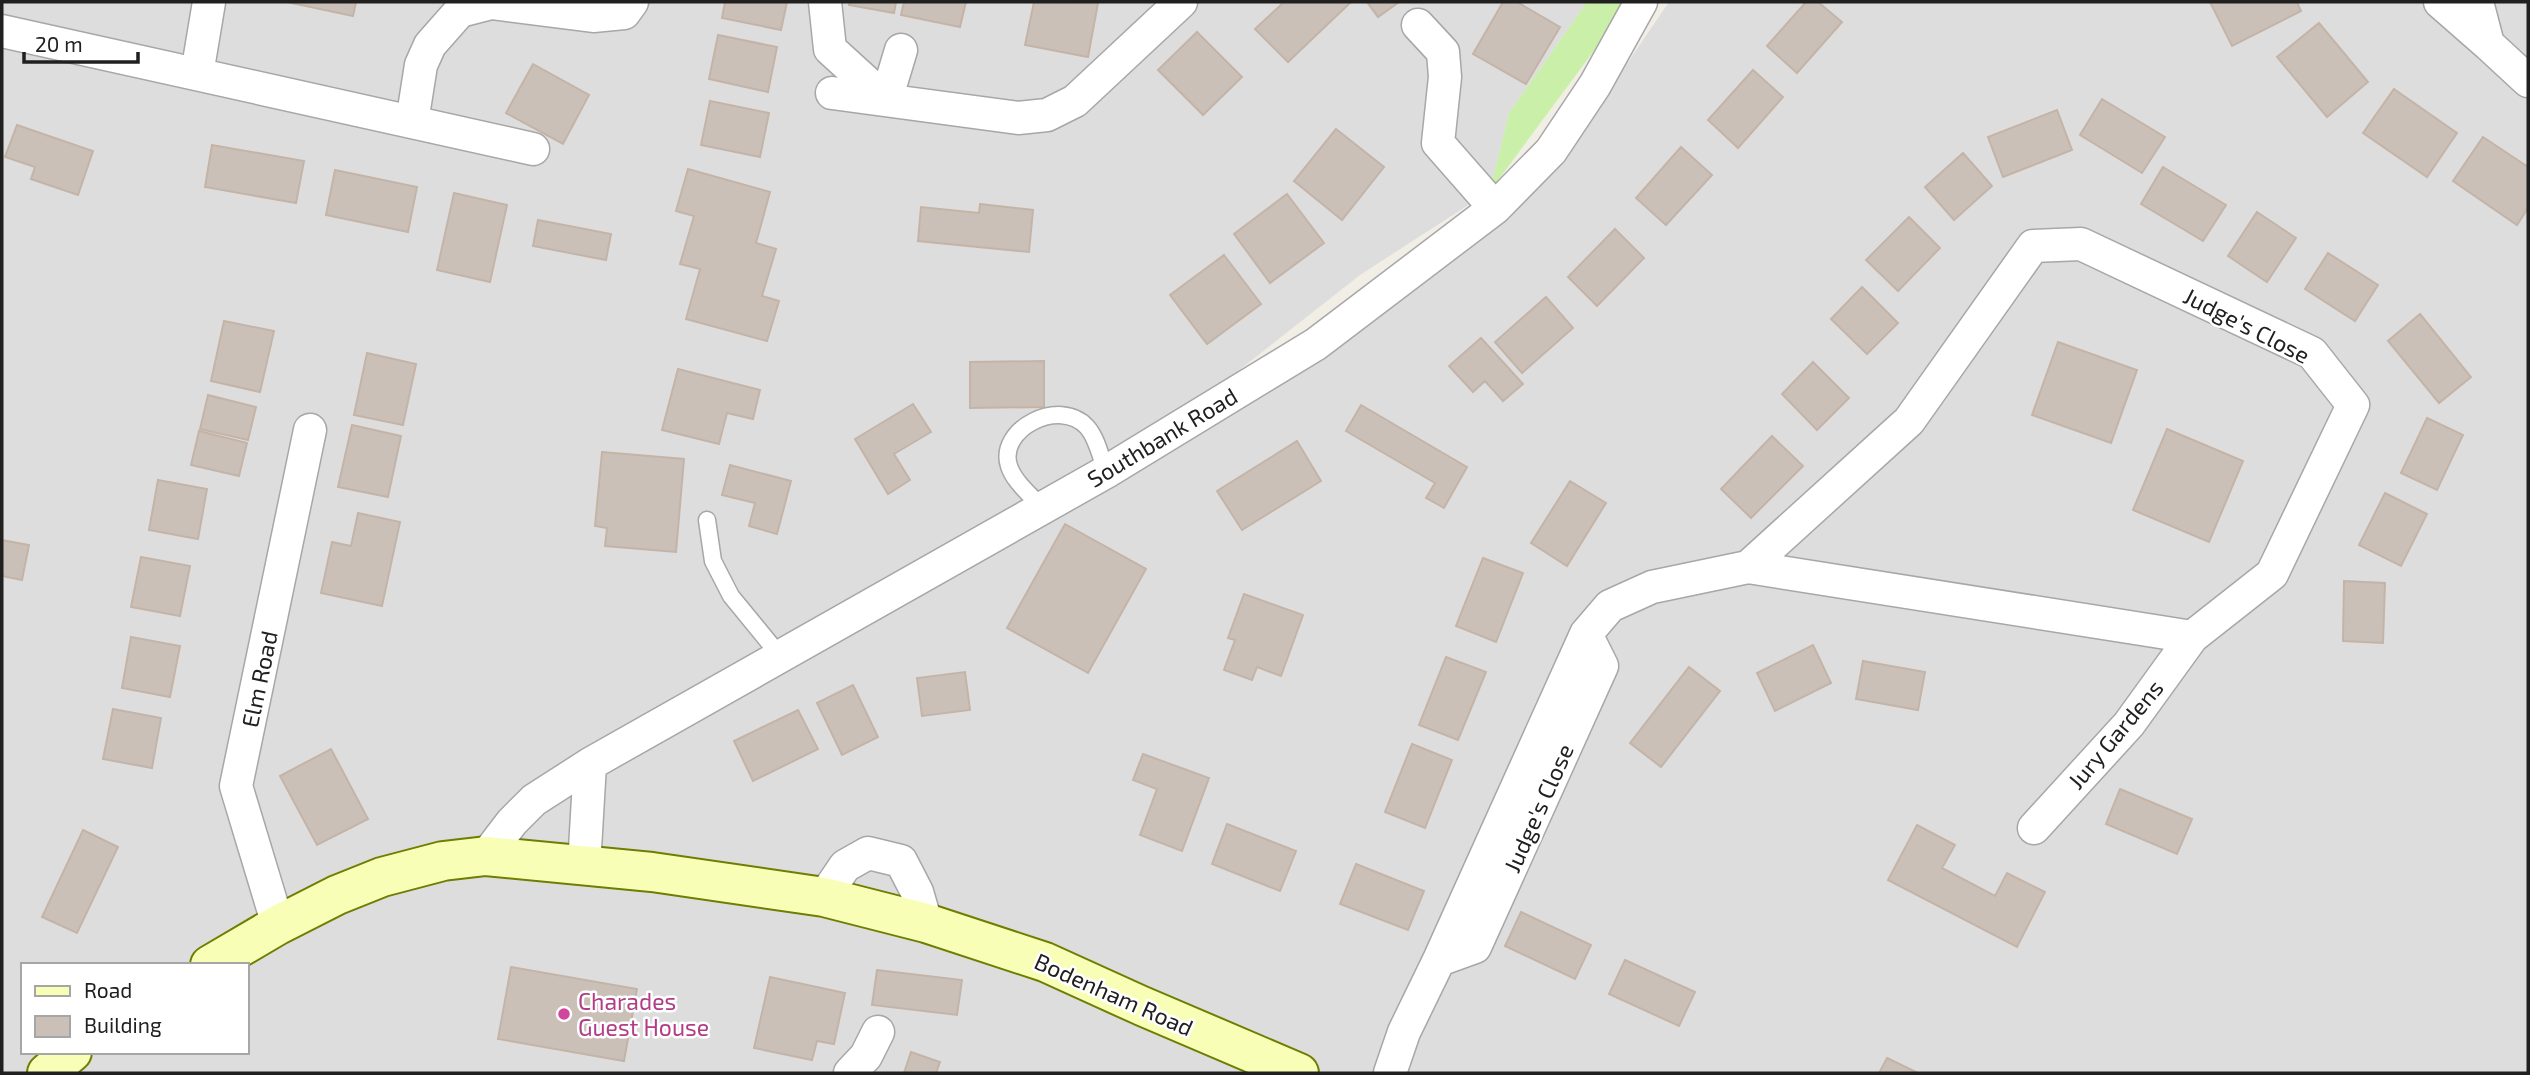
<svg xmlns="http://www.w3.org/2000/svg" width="2530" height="1075" viewBox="0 0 2530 1075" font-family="'Exo 2',sans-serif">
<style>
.residential{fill:#dedddd;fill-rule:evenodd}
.grass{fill:#c9efa8}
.building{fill:#cac0b8;stroke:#c4b4a7;stroke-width:2}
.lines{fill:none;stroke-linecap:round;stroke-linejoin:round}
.lane-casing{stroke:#a7a7a7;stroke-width:19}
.street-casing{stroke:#a7a7a7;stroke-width:35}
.secondary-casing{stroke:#6e7e00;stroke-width:42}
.lane{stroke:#fff;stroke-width:16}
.street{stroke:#fff;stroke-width:32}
.secondary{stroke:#f9feb7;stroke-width:38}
.hotel-dot{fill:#d1479c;stroke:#fff;stroke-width:2.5}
.labels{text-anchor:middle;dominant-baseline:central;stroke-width:5;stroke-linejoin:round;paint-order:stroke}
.street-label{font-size:23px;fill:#202020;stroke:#fff}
.hotel-label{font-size:23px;fill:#b23c85;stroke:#fff;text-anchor:start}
</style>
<rect width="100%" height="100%" fill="#f1eee6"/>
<!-- residential -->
<path class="residential" d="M2 2H1587L1509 113 1490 191 1360 275 1224 382 1235 409 1577 137 1669 2H2528V1073H2ZM23 965H247V1052H23Z"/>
<!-- grass -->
<path class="grass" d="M1587 2H1630L1490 191 1509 113Z"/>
<!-- building -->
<path class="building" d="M287 2H356L353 16Z
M725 2H787L781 30 722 18Z
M850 2H896L894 13 849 5Z
M904 2H966L960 27 901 15Z
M1034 2 1098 3 1088 57 1025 45Z
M1284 2H1351L1288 62 1255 29Z
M1367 2H1399L1378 17Z
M1503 2H1517L1560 27 1526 84 1473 54Z
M1806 2H1818L1842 22 1797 73 1767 46Z
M2210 2H2297L2301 11 2232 46Z
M2319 23 2368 82 2327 117 2277 57Z
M1197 32 1242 77 1203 115 1158 70Z
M718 35 777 47 768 92 709 79Z
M533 64 589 95 563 144 506 113Z
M1753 70 1783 97 1738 148 1708 120Z
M2394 89 2457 133 2427 177 2363 133Z
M2102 99 2165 137 2142 173 2080 135Z
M710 101 769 113 760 157 701 145Z
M2057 110 2072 150 2003 177 1988 137Z
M17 125 93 151 78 195 31 179 35 167 5 157Z
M1336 129 1384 167 1342 220 1294 181Z
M2483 137 2528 167V208L2517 225 2453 181Z
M212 145 304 161 296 203 205 187Z
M1681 147 1712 175 1666 225 1636 198Z
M1963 153 1992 186 1954 220 1925 187Z
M2163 167 2226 205 2203 241 2141 204Z
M688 169 770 192 756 243 776 249 762 296 779 301 767 341 686 319 700 269 680 264 694 216 676 211Z
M335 170 417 187 408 232 326 215Z
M454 193 507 205 490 282 437 270Z
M1287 194 1324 243 1270 283 1234 234Z
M980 204 1033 210 1029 252 918 241 921 207 979 213Z
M2257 212 2296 238 2267 282 2228 256Z
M1909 217 1940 248 1898 291 1866 260Z
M538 220 611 234 606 260 533 246Z
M1615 229 1644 258 1597 306 1568 277Z
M2328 253 2378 285 2355 321 2305 289Z
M1224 255 1261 304 1207 344 1170 295Z
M1862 287 1898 323 1867 354 1831 319Z
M1546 297 1573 328 1522 373 1495 342Z
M2420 314 2471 377 2439 403 2388 341Z
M224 321 274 331 260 392 211 381Z
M1481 338 1523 384 1503 401 1485 381 1473 392 1449 366Z
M2058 342 2137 370 2111 443 2032 415Z
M367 353 416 364 403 425 354 415Z
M1044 361V407L970 408V362Z
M1813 362 1849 398 1817 430 1782 394Z
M678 369 760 390 753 419 727 413 719 444 662 430Z
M208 395 256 407 248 440 200 429Z
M913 404 931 432 894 454 910 480 888 494 855 439Z
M1361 405 1467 467 1444 508 1426 498 1435 483 1346 431Z
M2427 418 2463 435 2437 490 2401 473Z
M352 425 401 436 388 497 338 487Z
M2167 429 2243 461 2209 542 2133 510Z
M199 431 247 443 239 476 191 465Z
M1772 436 1803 466 1751 518 1721 489Z
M1297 441 1321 481 1242 530 1217 491Z
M602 452 684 459 676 552 605 546 607 528 595 526Z
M730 465 791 481 777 534 749 526 755 503 722 495Z
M158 480 207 489 198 539 149 530Z
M1570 481 1606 503 1567 566 1531 543Z
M2385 493 2427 514 2401 566 2359 545Z
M358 513 400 522 382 606 321 593 332 542 351 546Z
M1065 524 1146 569 1088 673 1007 628Z
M2 540 29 545 22 580 2 576Z
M141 557 190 566 180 616 131 607Z
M1483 558 1523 573 1496 642 1456 626Z
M2344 581 2385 583 2383 643 2343 641Z
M1244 594 1303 615 1281 676 1257 667 1252 680 1224 670 1235 640 1228 638Z
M131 637 180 646 170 697 122 688Z
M1813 645 1831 683 1775 711 1757 673Z
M1446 657 1486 672 1458 740 1419 725Z
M1863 661 1925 672 1918 710 1856 699Z
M1689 667 1720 691 1661 767 1630 743Z
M965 672 970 710 922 716 917 678Z
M853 685 878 737 842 755 817 703Z
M113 709 161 718 152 768 103 759Z
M798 710 818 749 753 781 734 741Z
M1412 744 1452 760 1425 828 1385 812Z
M331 749 368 819 317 845 280 776Z
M1143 754 1209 778 1182 851 1140 835 1157 789 1133 780Z
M2120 789 2192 819 2177 854 2106 824Z
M1227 824 1296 851 1280 891 1212 864Z
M1917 825 1955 845 1942 868 1995 896 2007 873 2045 892 2017 947 1888 880Z
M83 830 118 847 77 933 42 917Z
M1356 864 1424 891 1408 930 1340 904Z
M1521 912 1591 945 1575 979 1505 946Z
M1625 960 1695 992 1679 1026 1609 994Z
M511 967 637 989 624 1061 498 1039Z
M877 970 962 980 957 1015 872 1005Z
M770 977 845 993 834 1044 817 1041 812 1060 754 1048Z
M911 1052 940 1062 936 1073H904Z
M1887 1058 1918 1073H1879Z"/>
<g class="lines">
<!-- lane casing -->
<g class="lane-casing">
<path id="lane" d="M1042 508C1031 495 1014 482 1009 466 997 429 1060 397 1087 427 1097 438 1101 458 1106 472
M707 520 713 561 731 596 781 657"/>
</g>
<!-- street casing -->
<g class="street-casing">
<path id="street" d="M825 2 830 49 886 100 901 50
M2440 2 2488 44
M2477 2 2488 44 2528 81
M1418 25 1443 52 1445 77 1438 143 1495 208
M2 31 533 149
M197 74 209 2
M832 93 1018 118 1047 115 1075 101 1181 2
M412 122 421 65 430 45 460 11 491 3 593 16 624 13 632 2
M2034 828 2129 724 2192 637
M486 856 512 822 534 800 590 764 1106 472 1316 344 1495 208 1551 151 1595 85 1641 2
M584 866 590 764
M824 897 845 866 868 853 901 861 917 892 926 923
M278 925 236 786 310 430
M1439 960 1475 947 1602 666 1586 634
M850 1073 866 1056 878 1032
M1390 1073 1404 1032 1439 960 1586 634 1610 606 1652 587 1748 567 1909 421 2033 246 2081 244 2312 353 2353 405 2272 574 2192 637 1748 567"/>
</g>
<!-- secondary casing -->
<g class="secondary-casing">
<path id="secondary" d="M210 965 278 925 337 895 382 877 443 861 486 856 652 872 824 897 926 923 1045 962 1142 1006 1299 1073
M47 1073 72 1052"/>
</g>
<!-- lane -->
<use href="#lane" class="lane"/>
<!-- street -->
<use href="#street" class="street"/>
<!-- secondary -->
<use href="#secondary" class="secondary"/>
</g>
<!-- markers -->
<circle class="hotel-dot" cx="564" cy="1014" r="7"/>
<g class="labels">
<!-- street labels -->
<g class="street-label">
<text transform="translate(2247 325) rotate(27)">Judge's Close</text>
<text transform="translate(1162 437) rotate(-31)">Southbank Road</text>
<text transform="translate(259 679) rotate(-78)">Elm Road</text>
<text transform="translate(2115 734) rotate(-50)">Jury Gardens</text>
<text transform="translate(1538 808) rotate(-66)">Judge's Close</text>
<text transform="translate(1114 994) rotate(24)">Bodenham Road</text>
</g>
<!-- hotel labels -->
<g class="hotel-label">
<text x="578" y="1001">Charades<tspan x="578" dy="26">Guest House</tspan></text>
</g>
</g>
<!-- border -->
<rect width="2530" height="1075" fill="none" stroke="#202020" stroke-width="7"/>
<!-- legend -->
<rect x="21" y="963" width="228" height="91" fill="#ffffff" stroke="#a6a6a6" stroke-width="2"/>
<rect x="35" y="986" width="35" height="10" fill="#f9feb7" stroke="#a6a6a6" stroke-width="2"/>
<text x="84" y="998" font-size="21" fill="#202020">Road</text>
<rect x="35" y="1016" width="35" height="21" fill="#cac0b8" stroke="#a6a6a6" stroke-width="2"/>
<text x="84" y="1033" font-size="21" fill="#202020">Building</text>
<!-- scale -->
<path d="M24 52v10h114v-10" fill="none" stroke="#202020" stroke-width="3.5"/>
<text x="35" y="52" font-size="21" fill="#202020" stroke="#ffffff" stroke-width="5" paint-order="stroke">20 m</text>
</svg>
